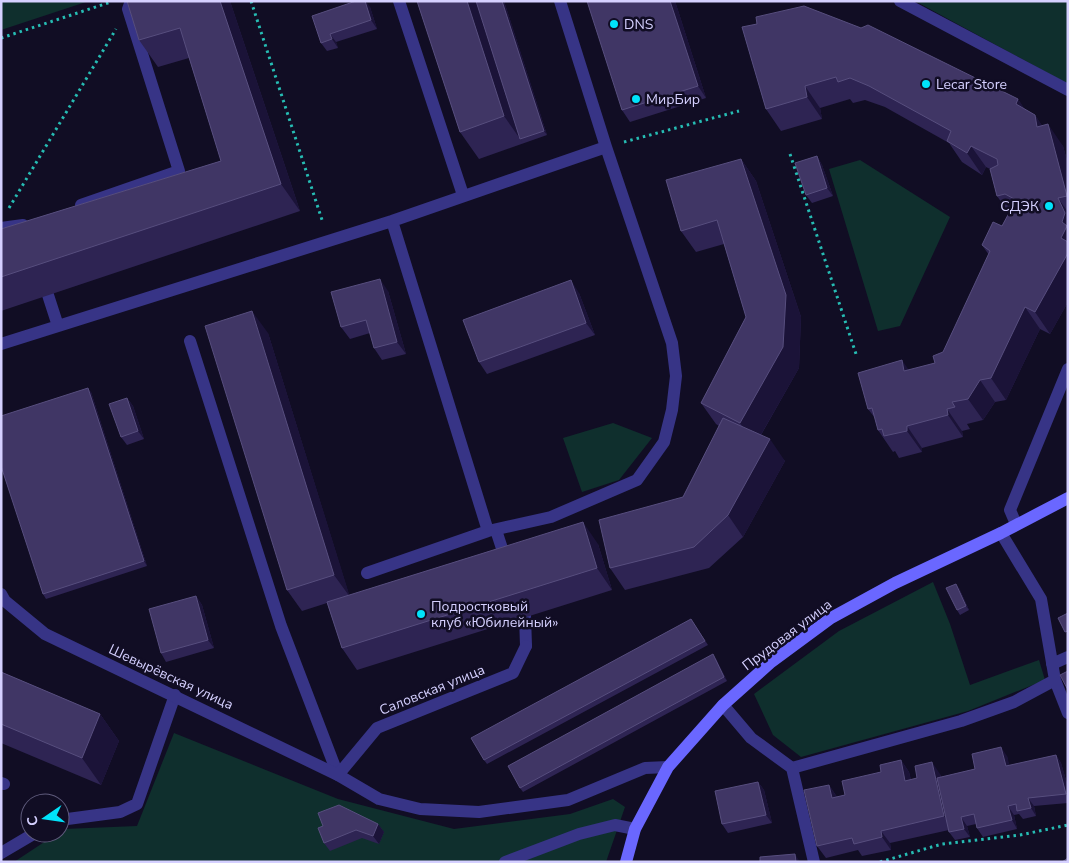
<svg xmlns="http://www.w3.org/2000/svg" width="1069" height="863" viewBox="0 0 1069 863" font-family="'Nunito Sans',sans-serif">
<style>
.green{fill:#0f2f2d}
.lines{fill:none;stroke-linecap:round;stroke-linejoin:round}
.path{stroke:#26bcb3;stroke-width:3;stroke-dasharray:2.5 4;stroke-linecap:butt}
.lane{stroke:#373486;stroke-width:12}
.street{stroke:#373486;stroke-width:12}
.secondary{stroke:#6a67ff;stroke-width:12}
.wall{fill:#2e2453}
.shaded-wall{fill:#1b1338}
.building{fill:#403665;stroke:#574e7e}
.poi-dot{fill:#00e3fb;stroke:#110d24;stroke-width:2}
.labels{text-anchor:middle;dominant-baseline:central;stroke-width:5;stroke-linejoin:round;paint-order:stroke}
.poi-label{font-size:14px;fill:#d5d0ff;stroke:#110d24;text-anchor:start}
.street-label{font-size:14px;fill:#d5d0ff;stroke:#110d24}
</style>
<rect width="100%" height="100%" fill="#110d24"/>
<!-- green -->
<path class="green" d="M1 1H89L1 30Z
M915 1H1068V84Z
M860 160 950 217 900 326 878 331 829 169Z
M613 423 652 438 619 480 582 492 563 438Z
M933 582 950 624 970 685 1039 660 1045 680 968 711 801 757 773 735 754 694 839 631Z
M174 733 338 799 454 829 570 814 613 799 625 807 606 862H14L64 829 137 826Z"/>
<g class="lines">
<!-- path -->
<path class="path" d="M251 1 323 223
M1 38 111 2
M624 142 739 111
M790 154 856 354
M9 208 116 29
M880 862 942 844 1020 835 1068 825"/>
<!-- lane -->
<path class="lane" d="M399 1 463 195
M81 205 179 171 128 9 131 1
M392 221 488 531 551 517 637 480 664 442 672 410 676 376 672 343 606 147 560 1
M1 228 23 225
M48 295 58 326
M190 341 281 626 338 775
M1 344 392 221 606 147
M496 530 507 564
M1001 533 1041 599 1055 680 1068 713
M367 573 488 531
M525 616 526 646
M1052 664 1068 657
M792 768 961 721 1014 702 1055 680
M1 783 4 784
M60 820 120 812 137 804 175 695
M1 853 35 833
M505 862 579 834 615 825 635 829"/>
<!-- street -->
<path class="street" d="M900 1 1068 90
M1016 524 1010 510 1068 369
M1 594 5 601 45 634 338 775 379 799 420 809 479 812 568 800 645 768 668 767
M723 705 751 738 792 768 814 862
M338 775 377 728 513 673 526 646"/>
<!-- secondary -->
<path class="secondary" d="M626 862 635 829 668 767 723 705 770 663 831 618 895 583 1001 533 1068 498"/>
</g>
<!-- wall -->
<path class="wall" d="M127 1H230L300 211 1 311V229L221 161 189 58 158 67 139 40Z
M356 1 370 7 377 29 336 42 338 48 327 51 321 43Z
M417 1H504L547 135 479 159 460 132Z
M675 1 706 98 630 122 622 110Z
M742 27 1018 99 1024 109 1035 115 1042 126 1063 146 1068 164V302L1050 334 1040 329 1006 400 995 402 983 420 967 424 970 429 962 431 963 437 922 448V452L899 458 895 451 893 452 878 430 875 418 868 409 909 370 935 363 943 352 989 255 982 245 1002 226 1009 213 997 196 990 169 986 167 982 175 962 162 949 143 885 107 865 100 853 103 850 99 820 108 822 119 781 131 766 109Z
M817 156 822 165 833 196 812 203 806 195Z
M741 159 756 181 801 317 799 368 761 435 785 461 743 537 709 568 625 590 610 568 683 497 719 426 716 424 701 403 746 317 724 244 696 252 681 231Z
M388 291 406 354 382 360 374 348 370 333 350 339 341 327Z
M579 293 595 335 487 374 479 362Z
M268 333 349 595 598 544 612 590 357 670 342 648 327 603 302 611 287 590Z
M91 392 147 566 46 599 43 594Z
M127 398 133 406 144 439 127 445 121 437Z
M959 588 969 610 960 615 957 610Z
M196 596 202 605 214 648 166 662 161 653Z
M691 619 708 645 487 764 484 760Z
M716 659 727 681 523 792 520 788Z
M1 672 100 714 119 741 101 785 1 743Z
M1056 755 1061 763 1068 787V803L1034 806 1036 816 1023 819 1019 814 1014 815 1017 829 983 837 977 828 976 824 967 826 970 837 955 840 949 832V830L890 843 891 850 862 856 858 850 826 858 817 846 829 785 837 797 845 795 901 760 909 772 911 780 940 774 941 777 975 769 1007 756 1009 766Z
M758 782 764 790 772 823 728 833 722 824Z
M378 824 384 832 379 844 362 838 330 851 324 843 318 828Z"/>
<!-- shaded-wall -->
<path class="shaded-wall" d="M220 1H230L300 211 281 184Z
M365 1H366L370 7 377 29 371 20Z
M467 1H477L520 139 523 143 504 116Z
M502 1H504L547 135 544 131Z
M670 1H675L706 98 698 86Z
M330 34 336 42 338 48 332 39Z
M805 86 820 108 822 119 807 97Z
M1018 99 1033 121 1016 104Z
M1035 115 1050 137 1037 127Z
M1048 124 1063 146 1068 164V198L1067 196Z
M971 146 986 167 982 175 967 153Z
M817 156 822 165 833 196 827 188Z
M741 159 756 181 801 317 799 368 755 445 740 423 783 347Z
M1058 198 1068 212V248L1061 238 1062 222Z
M1068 253V302L1050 334 1035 312Z
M380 279 388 291 406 354 397 342Z
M571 280 579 293 595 335 586 323Z
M1025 307 1040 329 1006 400 991 378Z
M252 311 268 333 350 597 334 575Z
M902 360 917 382 904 371Z
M980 380 995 402 983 420 968 399Z
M88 388 91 392 147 566 144 561Z
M127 398 133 406 144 439 138 431Z
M947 409 962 431 963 437 948 415Z
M907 426 922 448V452L907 431Z
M770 439 785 461 743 537 728 515Z
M583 522 598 544 612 590 597 568Z
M956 584 959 588 969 610 966 606Z
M196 596 202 605 214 648 208 640Z
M713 654 716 659 727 681 724 677Z
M100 714 119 741 101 785 82 758Z
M1001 747 1007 756 1012 775 1006 766Z
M1056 755 1061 763 1068 787V797L1066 794Z
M901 760 909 772 914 793 905 781Z
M932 762 940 774 953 829 944 816Z
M758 782 764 790 772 823 766 815Z
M829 785 837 797 832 798Z
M1028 798 1034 806 1036 816 1031 808Z
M1008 806 1014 815 1017 829 1012 820Z
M961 817 967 826 970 837 964 829Z
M378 824 384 832 379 844 373 836Z
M881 831 890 843 891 850 882 837Z
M795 854 800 862H796Z"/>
<!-- building -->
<path class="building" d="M127 1H220L281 184 1 277V229L221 161 180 28 139 40Z
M356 1H365L371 20 330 34 332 39 321 43 312 16Z
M417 1H467L504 116 460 132Z
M476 1H502L544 131 520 139Z
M587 1H670L698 86 622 110Z
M804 6 861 28 868 25 1018 99 1016 104 1035 115 1037 127 1048 124 1067 196 1058 198 1065 213 1062 222 1067 226 1061 238 1068 242V253L1035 312 1025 307 991 378 980 380 968 399 952 402 955 407 947 409 948 415 907 426V431L884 436 882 429 878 430 872 408 868 409 858 373 902 360 904 371 935 363 933 356 943 352 990 251 982 245 993 222 1002 226 1016 200 1005 194 997 196 990 169 998 165 997 159 971 146 967 153 947 141 951 131 869 86 850 78 838 82 836 77 805 86 807 97 766 109 742 27 757 24 756 17Z
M817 156 827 188 806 195 795 163Z
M741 159 786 295 783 347 740 423 701 403 746 317 717 220 681 231 666 180Z
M380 279 397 342 374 348 366 320 341 327 331 292Z
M571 280 586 323 479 362 463 320Z
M252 311 334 575 287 590 205 326Z
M88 388 144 561 43 594 1 466V416Z
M127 398 138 431 121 437 109 404Z
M723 418 770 439 728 515 694 547 610 568 599 520 683 497Z
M583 522 597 568 342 648 327 602Z
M956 584 966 606 957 610 946 588Z
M196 596 208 640 161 653 149 609Z
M1068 613V631L1065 632 1058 618Z
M691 619 705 641 484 760 471 738Z
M713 654 724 677 520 788 508 766Z
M1068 671V690L1060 675Z
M1 672 100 714 82 758 1 724Z
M1001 747 1006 766 1056 755 1066 794 1028 798 1031 808 1017 811 1016 804 1008 806 1012 820 977 828 974 814 961 817 964 829 949 832 937 778 975 769 972 754Z
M901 760 905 781 917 778 915 766 932 762 944 816 881 831 882 837 854 844 852 838 817 846 804 790 829 785 832 798 845 795 842 781 881 772 880 765Z
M758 782 766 815 722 824 715 791Z
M339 805 378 824 373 836 356 830 324 843 318 828 323 826 318 813Z
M795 854 796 862H760V857Z
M1068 858V862H1062Z"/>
<!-- markers -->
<g class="poi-dot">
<circle cx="614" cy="24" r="5"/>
<circle cx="926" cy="84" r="5"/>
<circle cx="636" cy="99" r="5"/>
<circle cx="1049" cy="206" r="5"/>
<circle cx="421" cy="614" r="5"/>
</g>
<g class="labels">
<!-- poi labels -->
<g class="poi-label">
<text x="624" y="24">DNS</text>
<text x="936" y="84">Lecar Store</text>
<text x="646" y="99">МирБир</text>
<text x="1039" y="206" text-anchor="end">СДЭК</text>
<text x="431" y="606">Подростковый<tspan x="431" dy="16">клуб «Юбилейный»</tspan></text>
</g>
<!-- street labels -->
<g class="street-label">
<text transform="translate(787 635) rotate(-37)">Прудовая улица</text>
<text transform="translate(171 677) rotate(25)">Шевырёвская улица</text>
<text transform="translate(432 690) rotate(-22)">Саловская улица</text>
</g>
</g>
<!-- border -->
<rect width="1069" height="863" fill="none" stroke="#d5d0ff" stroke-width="5"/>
<!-- north arrow -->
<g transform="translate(45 818) rotate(257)"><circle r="24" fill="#110d24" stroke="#5f5b7c"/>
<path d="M0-4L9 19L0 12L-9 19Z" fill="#00e3fb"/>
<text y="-8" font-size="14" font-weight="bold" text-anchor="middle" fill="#d5d0ff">С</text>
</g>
</svg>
